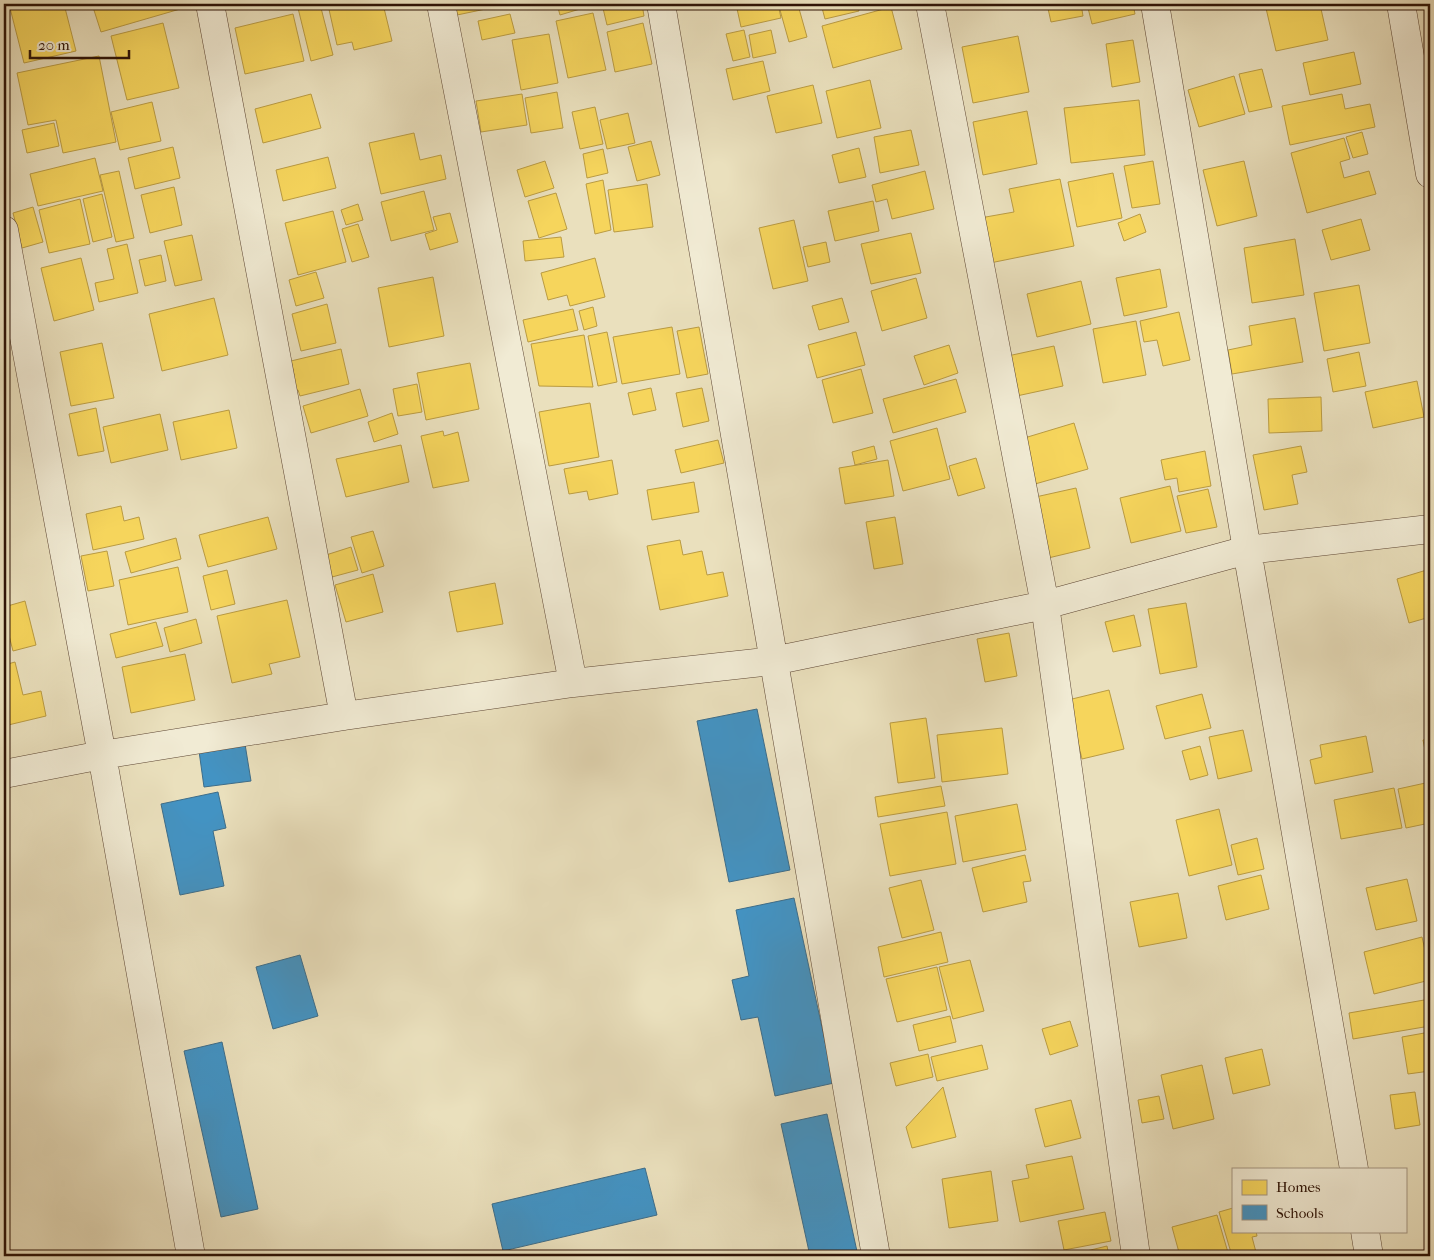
<svg xmlns="http://www.w3.org/2000/svg" width="1434" height="1260" viewBox="0 0 1434 1260" font-family="'IM FELL French Canon',serif">
<style>
.homes{fill:#f6d55c;stroke:#ba9b42}
.schools{fill:#4393c3;stroke:#3d6d8a}
.lines{fill:none;stroke-linecap:round;stroke-linejoin:round}
.minor-casing{stroke:#5d4634;stroke-width:29}
.minor{stroke:#f1ebd4;stroke-width:28}
</style>
<rect width="100%" height="100%" fill="#eae0bd"/>
<filter id="stains"><feTurbulence type="fractalNoise" baseFrequency=".004" numOctaves="4"/><feColorMatrix values="0 0 0 0 .2 0 0 0 0 .09 0 0 0 0 .02 0 0 0 .5 -.17"/></filter>
<radialGradient id="worn" r=".72"><stop offset=".6" stop-color="#630" stop-opacity="0"/><stop offset="1" stop-color="#630" stop-opacity=".3"/></radialGradient>
<!-- homes -->
<path class="homes" d="M9 4H64L76 51 24 63Z
M92 4H187V7L101 32Z
M297 4H320L333 55 311 61Z
M331 4H383L392 41 354 50 352 42 337 45 328 5Z
M455 4H505V5L457 15Z
M557 4H579L580 9 560 15Z
M602 4H642L644 16 607 25Z
M736 4H778L781 18 741 27Z
M821 4H857L859 11 825 19Z
M1047 4H1081L1083 16 1051 22Z
M1087 4H1133L1135 14 1092 24Z
M1265 4H1331L1332 6 1321 9 1328 40 1276 51Z
M798 5 807 37 789 42 780 10Z
M891 7 902 49 833 68 822 26Z
M593 13 606 70 568 78 556 21Z
M293 14 304 61 245 74 235 28Z
M510 14 515 33 482 40 478 21Z
M163 23 179 88 127 100 111 36Z
M643 23 652 64 615 72 607 32Z
M744 30 750 57 733 61 726 34Z
M771 30 776 53 753 58 749 35Z
M549 34 558 83 521 90 512 40Z
M1018 36 1029 92 973 103 962 47Z
M1133 40 1140 82 1112 87 1106 44Z
M1354 52 1361 84 1310 95 1303 63Z
M99 56 116 142 63 153 56 120 28 125 17 73Z
M763 61 770 91 733 100 726 69Z
M1262 69 1272 107 1249 112 1239 74Z
M1234 76 1245 114 1199 127 1188 90Z
M870 80 881 128 837 138 826 91Z
M813 85 822 123 776 133 767 96Z
M557 92 563 128 531 133 525 98Z
M311 94 321 128 263 143 255 109Z
M522 94 527 125 481 132 476 101Z
M1342 94 1345 109 1370 104 1375 127 1290 145 1282 106Z
M1139 100 1145 155 1071 163 1064 108Z
M152 102 161 141 120 150 111 112Z
M595 107 603 144 580 149 572 112Z
M1027 111 1037 164 983 175 973 122Z
M628 113 635 143 607 149 600 120Z
M54 123 59 146 27 153 22 130Z
M911 130 919 165 880 173 874 137Z
M1362 132 1368 154 1353 158 1346 137Z
M414 133 420 160 441 155 446 179 381 194 369 143Z
M1344 138 1350 159 1340 162 1344 178 1369 171 1376 194 1307 213 1291 153Z
M651 141 660 175 637 181 628 147Z
M173 147 180 178 135 189 128 158Z
M859 148 866 177 839 183 832 155Z
M603 149 608 173 587 178 583 154Z
M328 157 336 188 283 201 276 170Z
M95 158 103 191 38 206 30 174Z
M545 161 554 188 525 197 517 170Z
M1153 161 1160 204 1132 208 1124 166Z
M1244 161 1257 216 1217 226 1203 170Z
M119 171 134 238 116 242 100 175Z
M925 171 934 209 892 219 887 199 876 202 872 185Z
M1113 173 1122 218 1077 227 1068 182Z
M1060 179 1074 246 990 263 980 218 1014 212 1009 189Z
M603 180 611 230 595 234 586 184Z
M647 184 653 227 614 232 608 190Z
M174 187 182 225 150 233 141 195Z
M424 191 434 230 391 241 381 202Z
M556 193 567 229 539 238 528 201Z
M102 194 112 237 93 242 83 199Z
M80 199 90 244 49 253 39 210Z
M873 201 879 231 835 241 828 211Z
M358 204 363 220 346 225 341 210Z
M33 207 43 242 22 248 13 213Z
M333 211 346 262 298 275 285 223Z
M450 213 458 242 430 250 425 234 437 230 433 217Z
M1140 214 1146 232 1124 241 1118 223Z
M1361 219 1370 250 1331 260 1322 230Z
M794 220 808 281 773 289 759 228Z
M358 224 369 257 352 262 342 229Z
M911 233 921 273 871 284 861 244Z
M192 235 202 280 175 286 164 241Z
M561 237 564 257 525 261 523 241Z
M1295 239 1304 295 1252 303 1244 248Z
M826 242 830 262 808 267 803 247Z
M127 244 138 293 99 302 95 283 114 279 107 249Z
M161 255 166 281 145 286 139 260Z
M81 258 94 310 54 321 41 268Z
M595 258 605 297 570 306 567 295 548 300 541 273Z
M1160 269 1167 307 1124 316 1116 278Z
M316 272 324 298 296 306 289 280Z
M433 277 444 336 389 347 378 288Z
M916 278 927 318 882 331 871 291Z
M1081 281 1091 324 1037 337 1027 294Z
M1359 285 1370 343 1324 351 1314 293Z
M214 298 228 355 162 371 149 314Z
M842 298 849 322 819 330 812 306Z
M327 304 336 343 301 351 292 314Z
M593 307 597 326 584 330 579 311Z
M573 309 578 330 528 342 523 320Z
M1179 312 1190 360 1163 366 1157 340 1144 342 1140 321Z
M1295 318 1303 362 1232 374 1228 350 1252 345 1249 326Z
M1136 321 1146 375 1103 383 1093 329Z
M672 327 680 374 622 384 613 337Z
M699 327 708 374 687 378 677 331Z
M607 332 617 382 598 386 588 336Z
M856 332 865 365 817 378 808 345Z
M584 335 593 387 539 386 531 344Z
M102 343 114 398 71 406 60 352Z
M949 345 958 373 924 385 914 356Z
M1054 346 1063 386 1012 397 1003 357Z
M341 349 349 384 300 396 298 390 292 391 289 376 294 375 291 361Z
M1359 352 1366 386 1333 392 1327 359Z
M470 363 479 409 426 420 417 373Z
M861 369 873 413 833 423 822 380Z
M956 379 966 412 893 433 883 399Z
M1417 381 1424 417 1373 428 1365 392Z
M417 384 422 412 398 416 393 389Z
M651 388 656 410 633 415 628 393Z
M702 388 709 421 683 427 676 393Z
M360 389 368 416 311 433 303 406Z
M1321 397 1322 431 1269 433 1268 399Z
M590 403 599 457 549 466 539 412Z
M96 408 104 451 78 456 69 414Z
M229 410 237 448 181 460 173 422Z
M392 413 398 434 374 442 368 422Z
M160 414 168 450 111 463 103 427Z
M1074 423 1088 469 1035 484 1021 439Z
M937 428 950 479 903 491 890 441Z
M443 431 444 436 458 432 469 481 433 488 421 436Z
M718 440 724 463 681 473 675 450Z
M401 445 409 482 346 497 336 459Z
M874 446 877 459 855 465 852 452Z
M1301 446 1307 472 1292 475 1298 504 1264 510 1253 455Z
M1205 451 1211 486 1179 492 1177 478 1165 480 1161 460Z
M976 458 985 488 958 496 949 466Z
M612 460 618 494 589 500 587 491 569 494 564 469Z
M888 460 894 496 845 504 839 468Z
M694 482 699 512 652 520 647 490Z
M1170 486 1181 531 1131 543 1120 498Z
M1076 488 1090 548 1044 559 1031 498Z
M1208 489 1217 527 1186 533 1177 496Z
M121 506 124 521 139 517 144 539 93 550 86 514Z
M268 517 277 549 208 567 199 535Z
M895 517 903 564 874 569 866 522Z
M373 531 384 566 362 573 351 537Z
M176 538 181 559 131 573 125 552Z
M680 540 683 555 702 551 707 575 723 572 728 596 660 610 647 546Z
M351 547 358 570 332 577 326 555Z
M107 551 114 586 88 591 81 556Z
M178 567 188 612 128 625 119 580Z
M1430 569V617L1409 623 1397 579Z
M227 570 235 604 211 610 203 576Z
M373 574 383 612 346 622 335 585Z
M495 583 503 624 457 632 449 592Z
M287 600 300 657 269 664 272 674 232 683 217 616Z
M25 601 36 645 13 651 4 616V607Z
M1186 603 1197 667 1160 674 1148 609Z
M1134 615 1141 646 1113 652 1105 622Z
M196 619 202 643 170 652 164 628Z
M156 622 163 646 116 658 110 634Z
M1009 633 1017 676 985 682 977 639Z
M185 654 195 700 131 713 122 667Z
M15 662 23 695 41 691 46 716 4 726V665Z
M1109 690 1124 749 1082 759 1068 700Z
M1202 694 1211 728 1165 739 1156 706Z
M926 718 935 778 898 783 890 723Z
M1002 728 1008 774 942 782 937 735Z
M1243 730 1252 771 1218 779 1209 737Z
M1366 736 1373 772 1315 784 1310 760 1322 757 1320 745Z
M1430 739V770H1429L1423 740Z
M1200 746 1208 775 1190 780 1182 751Z
M1430 782V843L1429 844 1425 824 1406 828 1398 789Z
M941 786 945 806 878 817 875 797Z
M1394 788 1402 828 1341 839 1334 800Z
M1017 804 1026 850 963 862 955 816Z
M1219 809 1232 865 1189 876 1176 820Z
M947 812 956 864 890 876 880 824Z
M1257 838 1264 869 1238 875 1231 845Z
M1025 855 1031 881 1023 882 1027 902 983 912 972 868Z
M1261 875 1269 909 1226 920 1218 886Z
M1407 879 1417 921 1376 930 1366 888Z
M921 880 934 930 902 938 889 888Z
M1178 893 1187 938 1139 947 1130 902Z
M941 932 948 962 884 977 878 947Z
M1422 937 1430 972V980L1374 994 1364 952Z
M970 960 984 1011 953 1019 939 967Z
M937 967 947 1010 897 1022 886 979Z
M1430 999V1026L1353 1039 1349 1013Z
M950 1016 956 1042 919 1051 913 1025Z
M1070 1021 1078 1046 1050 1055 1042 1029Z
M1430 1032V1071L1408 1074 1402 1037Z
M982 1045 988 1069 937 1081 931 1057Z
M1262 1049 1270 1085 1233 1094 1225 1058Z
M928 1054 933 1077 896 1086 890 1063Z
M1202 1065 1214 1119 1173 1129 1161 1075Z
M943 1087 956 1137 912 1148 906 1127Z
M1415 1092 1420 1125 1395 1129 1390 1095Z
M1159 1096 1164 1119 1142 1123 1138 1100Z
M1071 1100 1081 1138 1045 1147 1035 1109Z
M1072 1156 1084 1209 1020 1222 1012 1181 1029 1178 1026 1165Z
M991 1171 998 1221 949 1228 942 1179Z
M1233 1208V1231H1256L1257 1236 1252 1237 1257 1256H1232L1219 1212Z
M1105 1212 1111 1241 1064 1250 1058 1221Z
M1217 1215 1229 1256H1180L1172 1227Z
M1107 1246 1109 1256H1066Z"/>
<!-- schools -->
<path class="schools" d="M757 709 790 870 729 882 697 721Z
M245 744 251 781 204 787 199 751Z
M218 792 226 828 213 831 224 886 180 895 161 804Z
M794 898 834 1083 775 1096 758 1017 741 1020 732 980 749 976 736 910Z
M300 955 318 1016 273 1029 256 967Z
M222 1042 258 1209 221 1217 184 1051Z
M827 1114 858 1256H810L781 1124Z
M645 1168 657 1215 503 1251 492 1204Z"/>
<g class="lines">
<!-- minor casing -->
<g class="minor-casing">
<path id="minor" d="M210 4 344 716
M441 4 573 683
M661 4 876 1256
M930 4 1045 605 1136 1256
M1155 4 1247 550 1354 1169
M1401 4 1430 174
M4 230 102 755 191 1256
M4 774 102 755 344 716 573 683 773 661 1045 605 1247 550 1430 529
M1365 1231 1369 1256"/>
</g>
<!-- minor -->
<use href="#minor" class="minor"/>
</g>
<!-- margin -->
<rect width="1434" height="1260" fill="none" stroke="#eae0bd" stroke-width="20"/>
<rect x="5" y="5" width="1424" height="1250" fill="none" stroke="#2e1306" stroke-width="2.5"/>
<rect x="10" y="10" width="1414" height="1240" fill="none" stroke="#2e1306"/>
<!-- legend -->
<rect x="1232" y="1168" width="175" height="65" fill="#f1ebd4" stroke="#a39582"/>
<rect x="1242" y="1180" width="25" height="15" fill="#f6d55c" stroke="#a39582"/>
<text x="1276" y="1192" font-size="15" fill="#2e1306">Homes</text>
<rect x="1242" y="1205" width="25" height="15" fill="#4393c3" stroke="#a39582"/>
<text x="1276" y="1218" font-size="15" fill="#2e1306">Schools</text>
<!-- scale -->
<path d="M30 50v8h99v-8" fill="none" stroke="#2e1306" stroke-width="2.5"/>
<text x="38" y="50" font-size="15" fill="#2e1306" stroke="#f1ebd4" stroke-width="4" paint-order="stroke">20 m</text>
<rect width="100%" height="100%" filter="url(#stains)"/>
<rect width="100%" height="100%" fill="url(#worn)"/>
</svg>
